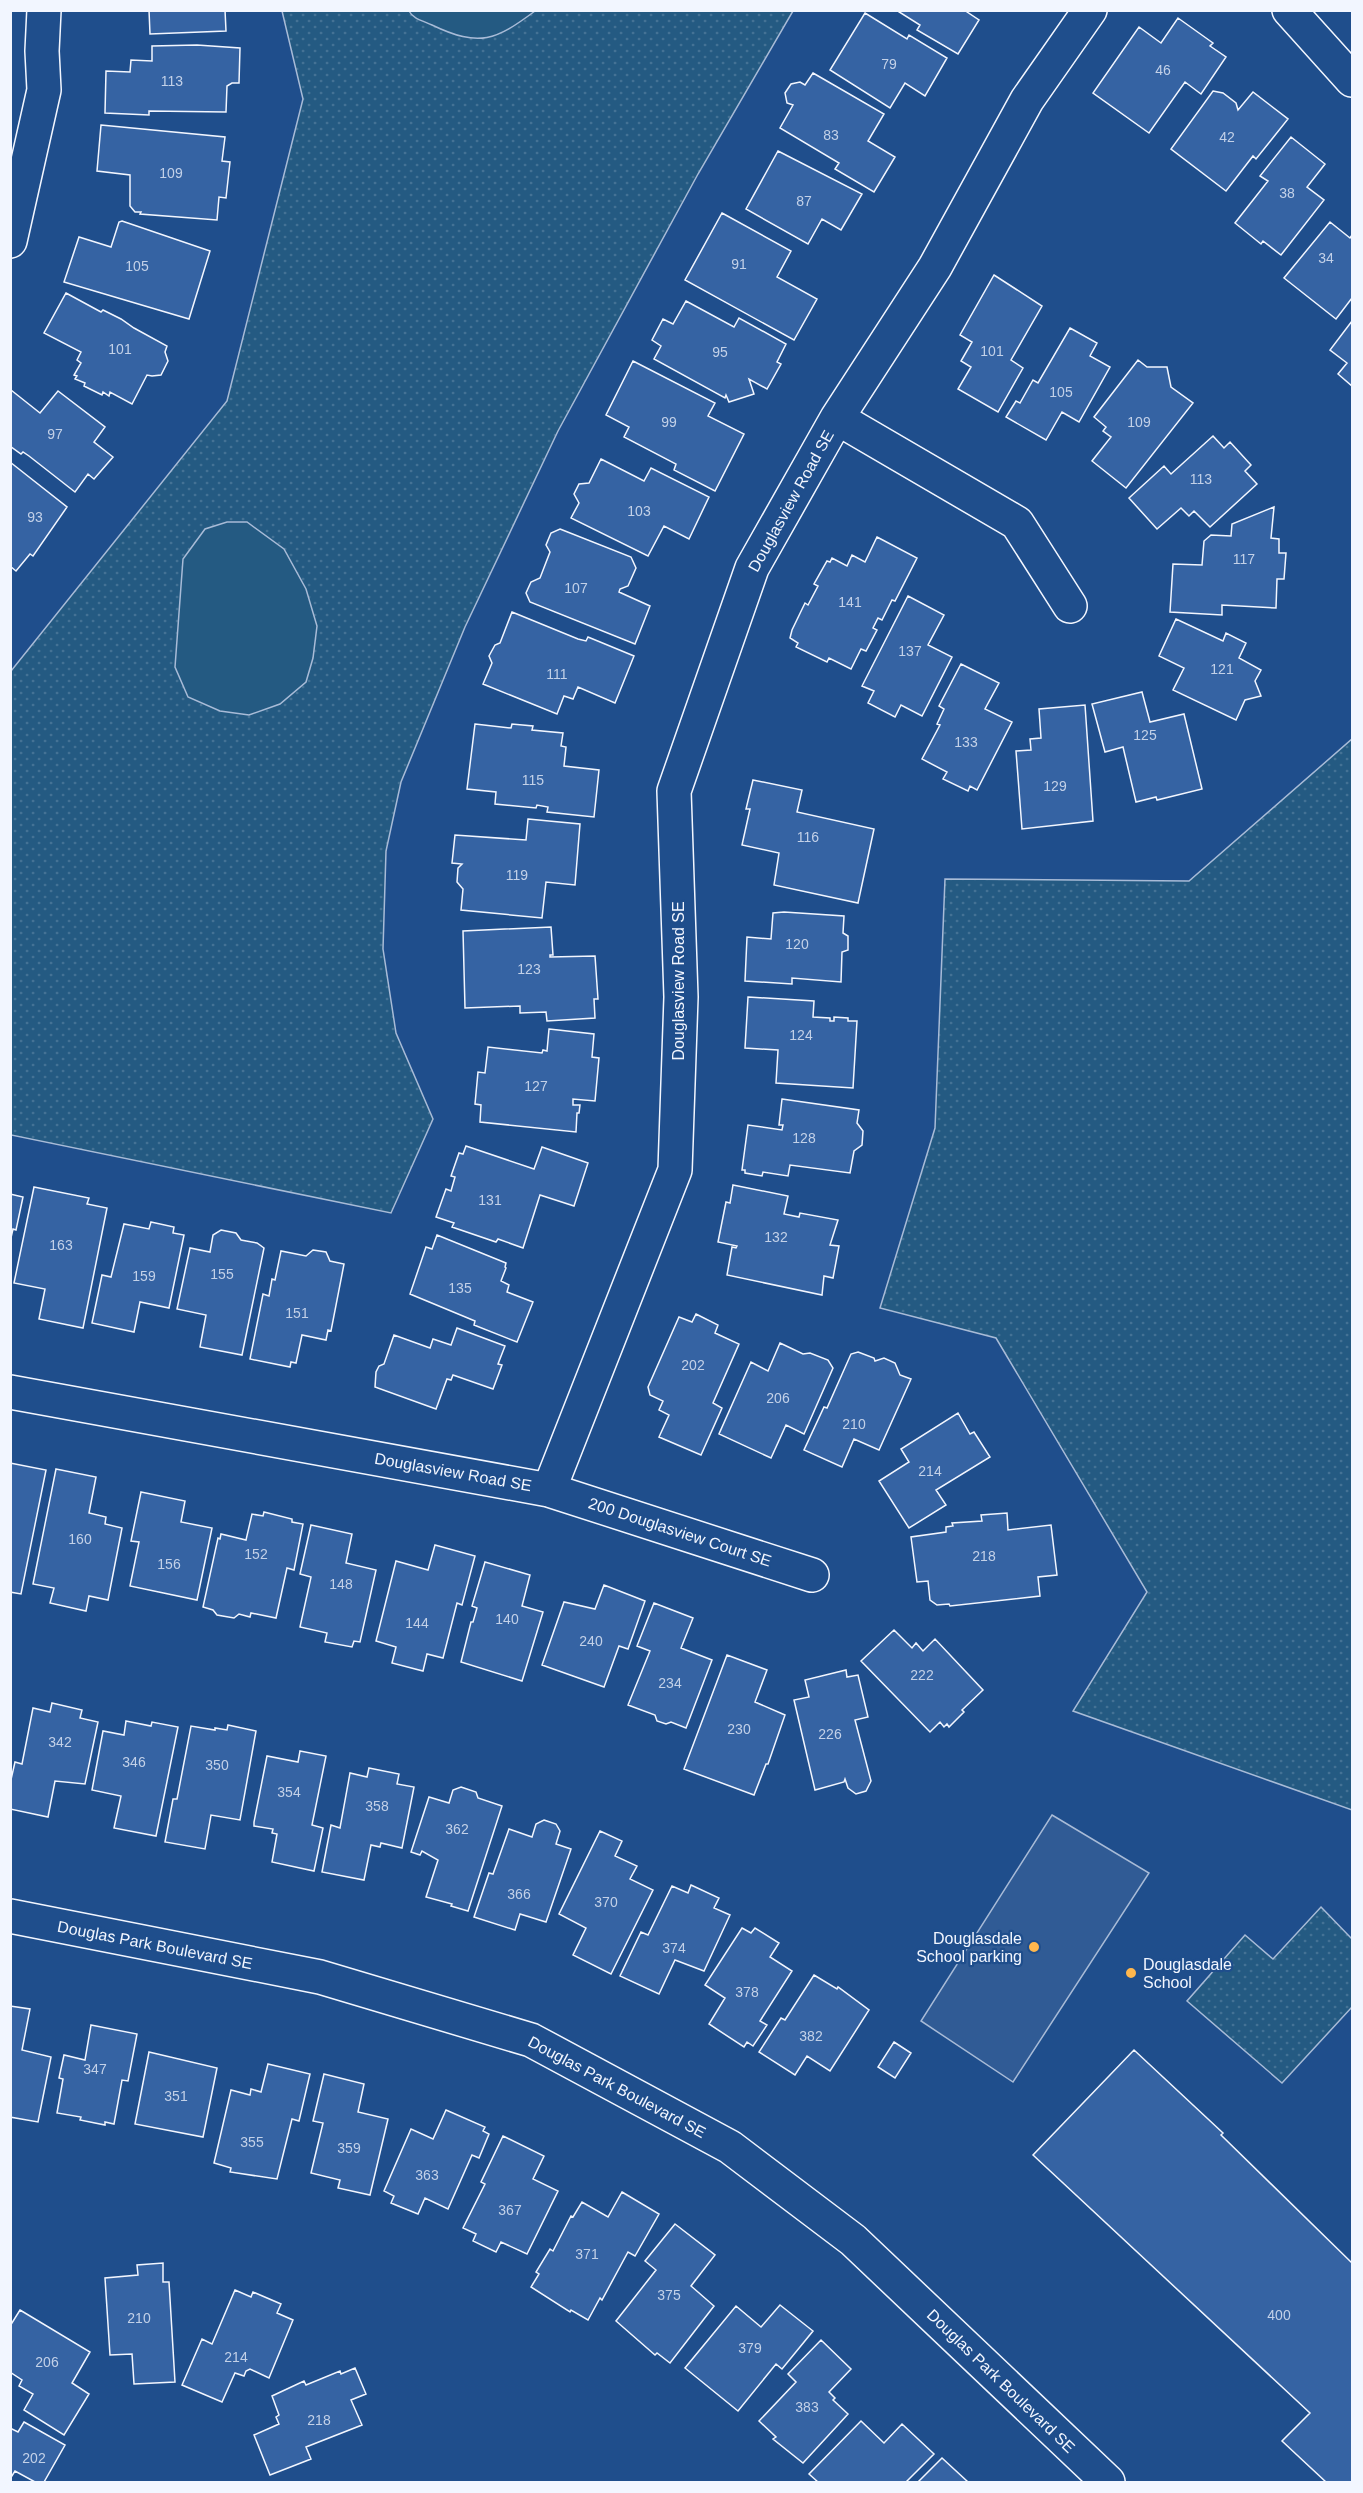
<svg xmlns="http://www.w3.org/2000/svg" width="1363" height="2493" viewBox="0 0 1363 2493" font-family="Arial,sans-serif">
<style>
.grass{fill:url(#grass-dots);stroke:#a8bbd7;stroke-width:1.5}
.pitch{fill:#245a82;stroke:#a8bbd7;stroke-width:1.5}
.parking{fill:#305b95;stroke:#a8bbd7;stroke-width:1.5}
.building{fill:#3563a3;stroke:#f2f6ff;stroke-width:1.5}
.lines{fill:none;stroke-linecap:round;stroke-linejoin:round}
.minor-casing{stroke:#f2f6ff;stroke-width:36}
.minor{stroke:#1f4e8c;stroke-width:33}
.poi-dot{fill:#ffb74d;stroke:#1f4e8c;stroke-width:2}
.labels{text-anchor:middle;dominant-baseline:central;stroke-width:4.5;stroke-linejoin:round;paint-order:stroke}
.number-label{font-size:14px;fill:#c3d1e8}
.street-label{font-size:16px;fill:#f2f6ff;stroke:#1f4e8c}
.poi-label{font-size:16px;fill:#f2f6ff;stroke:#1f4e8c;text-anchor:end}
</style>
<defs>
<pattern id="grass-dots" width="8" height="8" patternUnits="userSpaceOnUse" patternTransform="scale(1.5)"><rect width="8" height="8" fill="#245a82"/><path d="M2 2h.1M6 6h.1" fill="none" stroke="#447295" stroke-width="1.8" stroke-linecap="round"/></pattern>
</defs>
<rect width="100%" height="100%" fill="#1f4e8c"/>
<!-- grass -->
<path class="grass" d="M282 11H793L698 174 558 431 465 627 401 782 386 851 383 949 396 1033 433 1119 391 1213 11 1135V671L227 401 303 99Z
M1352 739V1810L1073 1711 1147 1592 996 1338 880 1308 935 1128 945 879 1189 881Z
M1321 1907 1352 1939V2007L1282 2083 1187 2001 1245 1935 1273 1959Z"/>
<!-- pitch -->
<path class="pitch" d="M409 11H535C496 40 480 48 432 25 424 21 413 19 409 11Z
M227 522H247L284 549 306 589 317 626 313 658 306 682 280 704 249 715 220 711 188 697 175 667 183 559 205 529Z"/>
<!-- parking -->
<path class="parking" d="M1052 1815 1149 1873 1013 2082 921 2021Z"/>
<!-- building -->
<path class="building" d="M149 10H225L226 31 150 34Z
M896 10H964L979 20 958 54 917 30 920 25Z
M865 13 907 39 909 35 947 58 925 96 905 83 890 108 830 70Z
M1178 18 1213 43 1210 46 1226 57 1201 94 1185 82 1149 133 1093 93 1139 27 1161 43Z
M197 45 240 48 239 83H232L227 86 226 112 149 111V115L105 113 106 71 130 72 131 60 152 61V46Z
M813 73 884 114 868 141 895 157 874 192 835 169 839 163 780 128 793 105 787 103 785 93 791 84 800 82 805 85Z
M1213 91 1223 93 1236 103 1238 110 1253 92 1288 119 1256 159 1253 156 1226 191 1171 149Z
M101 125 225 137 222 161 230 162 226 198 219 197 217 220 140 214 141 212H135L130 206V175L97 171Z
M1291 137 1325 164 1307 187 1324 200 1281 255 1263 241 1261 244 1235 223 1268 181 1260 176Z
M778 151 862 194 841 230 822 219 808 244 746 209Z
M722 213 791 251 777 277 817 299 794 340 685 280Z
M122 221 210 251 189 319 64 282 79 237 111 247 119 222Z
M1330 222 1350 238 1352 235V298L1336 319 1284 278Z
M994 275 1042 306 1011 360 1023 368 998 412 958 389 971 367 961 361 972 342 960 335Z
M66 293 101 312 103 310 121 319 134 328 167 346 165 352 168 361 161 375 152 376 147 375 132 404 110 392 109 396 103 392 102 395 84 386 85 383 75 379 77 376 74 375 81 363 77 360 81 352 44 333Z
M686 301 734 327 739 318 786 344 777 362 781 364 767 389 749 379 754 394 729 402 726 395 725 398 654 359 661 346 652 340 663 319 673 324Z
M1352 321V386L1338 374 1347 363 1330 350Z
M1070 328 1097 343 1090 356 1110 367 1079 422 1062 412 1046 440 1006 417 1016 401 1020 403 1033 380 1038 383Z
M1138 360 1147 367H1167L1171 387 1193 403 1126 488 1092 461 1111 437 1103 431 1106 427 1094 417Z
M633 361 715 403 708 416 744 434 715 491 674 470 676 464 624 437 629 427 606 415Z
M11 390 40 413 58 391 105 427 94 442 113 457 94 479 88 474 75 492 29 456 23 452 21 454 10 446Z
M1213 436 1224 448 1230 442 1251 465 1245 471 1257 484 1210 527 1194 511 1189 516 1181 508 1157 529 1129 498 1164 466 1171 474Z
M601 459 644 481 651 468 709 497 689 539 664 526 648 556 571 518 579 503 574 494 579 484 589 483Z
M10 462 67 507 33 556 30 554 16 571 10 566Z
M1274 507 1271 538 1279 539V553H1286L1284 579H1277L1276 608 1222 605V615L1170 612 1173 564 1202 565 1204 541 1211 535 1231 536 1232 524Z
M560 529 631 557 636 568 628 586 620 589 619 592 650 606 635 644 530 602 526 593 531 582 540 578 550 552 546 545 551 533Z
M877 537 917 558 895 601 892 600 882 620 878 618 873 628 877 630 866 651 861 649 851 669 829 658 827 662 796 647 798 643 790 638 792 630 805 603 808 605 818 586 814 584 827 561 830 562 832 558 847 566 852 555 865 562Z
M908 596 944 615 928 645 952 657 922 716 901 705 895 717 868 703 874 691 862 686Z
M512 612 578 639 586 641 588 637 634 656 615 703 578 687 573 699 564 696 557 714 483 684 492 663 489 656 495 645 500 643Z
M1176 619 1223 641 1226 633 1246 643 1239 658 1261 670 1255 681 1261 696 1245 700 1236 720 1173 690 1184 668 1159 656Z
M961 664 999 683 985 709 1012 722 977 790 970 786 968 791 943 779 947 772 922 759 940 725 937 724 944 709 939 706Z
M1142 692 1150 722 1184 714 1202 789 1157 800 1156 797 1136 802 1123 747 1105 752 1092 704Z
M1085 705 1093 821 1022 829 1016 751 1031 750 1030 739 1041 738 1039 709Z
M475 724 511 728 512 724 533 726 532 730 563 733 561 746 566 747 564 766 599 770 594 817 547 812 548 807 537 805 536 808 495 804 496 792 467 789Z
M753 780 802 790 797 812 874 829 858 903 774 885 779 853 742 845 750 809H746Z
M528 819 580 824 575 885 546 882 542 918 461 910 463 889 457 882 458 868 462 864 452 863 455 835 526 840Z
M784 912 844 916 843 933 848 936V950L842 952 841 982 792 978V984L745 981 747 937 771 939 773 913Z
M551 927 553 955H550V957L595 956 598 999H594L595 1018 547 1021 546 1012 520 1013V1006L465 1008 463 931Z
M748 997 814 1001 813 1017 830 1018V1021H834V1017L848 1018V1021H857L853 1088 776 1083 778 1050 745 1048Z
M549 1029 594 1034 592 1057 599 1058 595 1101 573 1099V1105H580L579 1113H577L576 1132 480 1122 481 1105 475 1104 478 1072 485 1073 488 1047 542 1053 543 1050 547 1051Z
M782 1099 859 1110 857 1123 863 1131 862 1145 854 1151 850 1173 790 1165 788 1176 763 1172 762 1176 745 1173V1170H742L748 1125 782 1130 783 1125H779Z
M466 1146 534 1169 542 1147 588 1163 574 1206 540 1195 523 1248 498 1239 496 1242 452 1227 454 1223 436 1217 446 1189 451 1191 455 1177 451 1176 459 1153 463 1154Z
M733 1185 788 1196 784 1214 799 1217 800 1213 838 1220 830 1245 839 1246 833 1278 824 1276 822 1295 727 1275 732 1247 736 1248 737 1246 718 1242 726 1202 730 1203Z
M34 1187 89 1198 87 1204 107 1208 83 1328 39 1319 45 1289 14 1283Z
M10 1194 23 1197 16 1230 13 1229 10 1242Z
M151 1222 174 1227 173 1233 184 1235 169 1308 140 1302 134 1332 92 1323 102 1275 111 1277 124 1224 149 1229Z
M221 1230 236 1233 241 1240 257 1243 264 1248 242 1355 200 1347 206 1315 177 1309 190 1248 210 1252 213 1235Z
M437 1235 506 1263 505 1267 506 1268 501 1281 509 1285 507 1292 533 1302 517 1342 474 1325 475 1321 410 1294 426 1247 432 1249Z
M313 1250 326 1252 330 1261 344 1264 331 1331 328 1330 326 1340 302 1335 296 1363 291 1362 290 1367 250 1359 263 1294 269 1296 272 1279 275 1280 281 1251 306 1256Z
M696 1314 718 1325 715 1333 739 1344 713 1403 722 1408 701 1455 659 1437 669 1415 659 1410 663 1401 650 1395 648 1387 679 1317 692 1322Z
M457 1328 505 1346 498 1364 502 1365 493 1389 453 1375 451 1380 447 1379 436 1409 375 1387 376 1372 379 1366 384 1364 394 1335 430 1348 433 1339 451 1345Z
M780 1343 803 1354 810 1353 828 1360 833 1368 804 1434 786 1425 771 1458 719 1434 751 1362 768 1371Z
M858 1352 874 1358 875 1361 884 1358 895 1363 900 1375 911 1379 879 1450 854 1439 842 1467 804 1450 824 1407 827 1408 851 1354Z
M958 1413 970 1434 974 1432 990 1457 936 1490 946 1505 909 1528 879 1481 909 1462 901 1449Z
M10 1463 46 1470 21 1594 10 1592Z
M56 1469 96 1477 89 1513 106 1517 105 1524 122 1528 108 1600 89 1596 86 1611 50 1603 54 1588 33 1584Z
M141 1492 185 1501 181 1522 212 1528 197 1600 130 1586 139 1542 131 1541Z
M264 1512 292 1519V1522L303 1524 294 1570 287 1568 276 1618 251 1613 250 1617 239 1614 234 1618 217 1615 213 1610 203 1607 218 1538 220 1539 221 1534 246 1540 252 1514 263 1516Z
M1007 1513 1008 1530 1051 1525 1057 1575 1038 1577 1040 1596 950 1606 949 1604 937 1605 930 1600 928 1581 917 1582 911 1537 946 1532V1527L953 1526 952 1523 982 1521 981 1515Z
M311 1525 352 1534 346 1563 376 1570 360 1642 354 1641 352 1647 325 1642 327 1633 300 1627 311 1577 300 1574Z
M435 1545 475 1556 462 1605 457 1603 443 1658 427 1654 423 1671 392 1663 396 1647 376 1641 396 1561 428 1570Z
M485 1562 530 1575 522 1606 543 1612 522 1681 461 1662 471 1622H473L477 1608 472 1606Z
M604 1585 645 1601 628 1649 619 1646 604 1687 542 1665 564 1602 595 1609Z
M654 1603 693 1618 681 1648 712 1660 686 1728 671 1722 666 1724 657 1721 655 1715 628 1705 650 1651 637 1646Z
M894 1630 912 1648 916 1643 923 1651 935 1639 983 1690 962 1710 964 1712 949 1727 947 1724 944 1727 940 1722 930 1732 861 1661Z
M727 1655 767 1670 755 1702 785 1715 768 1764H766L754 1795 684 1769Z
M846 1670 847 1677 858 1675 868 1717 855 1720 871 1781 866 1791 856 1794 848 1788 845 1779 844 1782 815 1790 794 1700 809 1697 805 1680Z
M52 1703 82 1710 80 1718 98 1722 85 1784 55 1781 48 1817 10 1809V1784L15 1762 22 1764 33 1708 50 1712Z
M126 1721 151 1726 152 1722 178 1727 156 1836 114 1828 121 1796 92 1790 103 1731 124 1735Z
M228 1725 256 1731 240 1820 211 1815 205 1849 165 1842 173 1799H177L191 1726 215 1730V1728L227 1730Z
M300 1751 326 1756 312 1825 323 1828 314 1871 272 1862 277 1834 272 1833 273 1829 254 1826V1822L267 1756 298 1762Z
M369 1768 399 1774 397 1784 414 1787 402 1848 381 1843 380 1847 371 1845 364 1880 322 1872 331 1825 340 1828 350 1773 367 1777Z
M461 1787 476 1792 478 1798 502 1806 468 1911 451 1906 452 1904 426 1897 438 1860 422 1851 420 1855 411 1852 429 1797 449 1803 453 1790Z
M544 1820 556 1824 560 1831 556 1844 571 1849 546 1922 520 1914 515 1930 474 1917 489 1873 493 1874 509 1829 532 1837 536 1824Z
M600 1831 622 1841 615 1856 637 1866 630 1879 653 1890 611 1974 573 1955 586 1928 559 1914Z
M691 1885 719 1898 714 1908 730 1915 704 1971 675 1960 659 1994 620 1976 641 1932 648 1935 672 1886 688 1893Z
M742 1928 751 1933 755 1928 779 1943 770 1957 792 1971 760 2021 767 2025 753 2046 747 2042 744 2047 709 2024 725 1998 705 1985Z
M814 1975 837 1989 838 1987 869 2010 830 2071 807 2056 795 2075 759 2052 781 2018 785 2020Z
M10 2006 30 2009 22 2050 51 2057 38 2122 10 2117Z
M91 2025 137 2034 128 2081 122 2080 114 2124 105 2122V2125L80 2120 81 2117 57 2113 63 2079 59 2078 64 2055 85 2060Z
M894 2042 911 2053 895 2078 878 2067Z
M1134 2050 1223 2133 1221 2135 1352 2263V2482H1326L1282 2441 1310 2413 1033 2155Z
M149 2052 217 2068 203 2137 135 2124Z
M268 2064 310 2074 299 2121 292 2119 277 2179 230 2172 231 2168 214 2163 231 2090 250 2095 251 2089 261 2092Z
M324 2074 364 2084 358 2112 388 2119 370 2195 338 2188 340 2180 311 2173 323 2123 313 2121Z
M446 2110 485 2127 483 2131 489 2134 479 2158 472 2155 448 2209 425 2198 418 2214 391 2203 394 2196 384 2191 411 2129 433 2139Z
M503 2136 544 2156 533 2179 558 2191 527 2254 501 2242 496 2252 473 2241 476 2234 463 2228 485 2184 481 2182Z
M622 2192 659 2214 635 2256 628 2252 602 2300 600 2298 588 2320 571 2310 570 2312 531 2287 539 2274 536 2272 550 2249 553 2251 571 2216 573 2217 582 2202 608 2217Z
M675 2224 715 2255 691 2286 714 2306 670 2363 657 2353 655 2355 616 2321 656 2270 645 2261Z
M163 2263V2282H169L175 2382 134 2384 132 2354 110 2355 105 2278 138 2275 137 2265Z
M235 2290 251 2297 253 2292 281 2304 277 2313 293 2320 269 2378 250 2369 246 2371 244 2376 235 2373 222 2402 182 2385 202 2339 212 2344Z
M780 2305 813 2331 782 2369 776 2364 738 2411 685 2368 736 2306 761 2327Z
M20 2310 90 2352 72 2383 89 2394 64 2435 24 2410 33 2394 19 2386 22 2380 10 2372V2326Z
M821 2340 851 2369 829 2392 835 2398 833 2400 848 2414 803 2463 773 2439 776 2437 759 2421 796 2382 788 2374Z
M355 2368 366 2394 351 2400 362 2425 306 2447 311 2459 270 2475 254 2435 279 2424 276 2417 279 2415 272 2396 304 2381 306 2385 340 2371 341 2374Z
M861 2421 884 2443 902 2424 934 2454 906 2482H818L809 2474Z
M24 2422 65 2445 44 2482H35L15 2471 10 2479V2428L18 2432Z
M942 2458 968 2482H918Z"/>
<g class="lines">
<!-- minor casing -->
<g class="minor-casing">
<path id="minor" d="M1289 10 1352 80
M10 241 44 90 42 51 44 10
M837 418 1017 523 1070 606
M10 1392 549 1490 812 1575
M549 1490 675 1170 681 997 674 791 752 568 837 418 935 267 1027 100 1090 10
M10 1916 320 1977 531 2040 730 2147 853 2240 1108 2482"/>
</g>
<!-- minor -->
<use href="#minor" class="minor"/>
</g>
<!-- markers -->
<g class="poi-dot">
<circle cx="1034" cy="1947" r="6"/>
<circle cx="1131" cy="1973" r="6"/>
</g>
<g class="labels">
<!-- number labels -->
<g class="number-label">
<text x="889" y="64">79</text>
<text x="1163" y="70">46</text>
<text x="172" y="81">113</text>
<text x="831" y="135">83</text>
<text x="1227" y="137">42</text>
<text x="171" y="173">109</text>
<text x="1287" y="193">38</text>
<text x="804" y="201">87</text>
<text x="1326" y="258">34</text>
<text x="739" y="264">91</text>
<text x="137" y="266">105</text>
<text x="120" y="349">101</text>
<text x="992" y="351">101</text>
<text x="720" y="352">95</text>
<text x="1061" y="392">105</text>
<text x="669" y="422">99</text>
<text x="1139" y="422">109</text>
<text x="55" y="434">97</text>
<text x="1201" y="479">113</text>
<text x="639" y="511">103</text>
<text x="35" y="517">93</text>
<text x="1244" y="559">117</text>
<text x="576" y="588">107</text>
<text x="850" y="602">141</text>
<text x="910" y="651">137</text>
<text x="1222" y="669">121</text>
<text x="557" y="674">111</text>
<text x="1145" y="735">125</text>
<text x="966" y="742">133</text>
<text x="533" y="780">115</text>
<text x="1055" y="786">129</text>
<text x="808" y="837">116</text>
<text x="517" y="875">119</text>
<text x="797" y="944">120</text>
<text x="529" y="969">123</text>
<text x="801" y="1035">124</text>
<text x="536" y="1086">127</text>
<text x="804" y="1138">128</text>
<text x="490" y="1200">131</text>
<text x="776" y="1237">132</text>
<text x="61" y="1245">163</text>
<text x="222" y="1274">155</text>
<text x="144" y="1276">159</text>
<text x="460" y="1288">135</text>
<text x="297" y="1313">151</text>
<text x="693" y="1365">202</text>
<text x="778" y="1398">206</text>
<text x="854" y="1424">210</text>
<text x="930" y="1471">214</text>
<text x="80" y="1539">160</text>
<text x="256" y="1554">152</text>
<text x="984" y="1556">218</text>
<text x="169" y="1564">156</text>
<text x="341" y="1584">148</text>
<text x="507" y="1619">140</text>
<text x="417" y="1623">144</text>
<text x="591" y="1641">240</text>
<text x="922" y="1675">222</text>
<text x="670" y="1683">234</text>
<text x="739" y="1729">230</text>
<text x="830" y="1734">226</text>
<text x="60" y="1742">342</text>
<text x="134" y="1762">346</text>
<text x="217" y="1765">350</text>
<text x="289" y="1792">354</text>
<text x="377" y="1806">358</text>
<text x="457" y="1829">362</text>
<text x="519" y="1894">366</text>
<text x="606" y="1902">370</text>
<text x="674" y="1948">374</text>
<text x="747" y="1992">378</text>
<text x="811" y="2036">382</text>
<text x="95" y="2069">347</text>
<text x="176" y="2096">351</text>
<text x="252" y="2142">355</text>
<text x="349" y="2148">359</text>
<text x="427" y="2175">363</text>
<text x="510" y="2210">367</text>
<text x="587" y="2254">371</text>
<text x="669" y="2295">375</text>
<text x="1279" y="2315">400</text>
<text x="139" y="2318">210</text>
<text x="750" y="2348">379</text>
<text x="236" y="2357">214</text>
<text x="47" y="2362">206</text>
<text x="807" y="2407">383</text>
<text x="319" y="2420">218</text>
<text x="34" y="2458">202</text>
</g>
<!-- street labels -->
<g class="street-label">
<text transform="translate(791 501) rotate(-61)">Douglasview Road SE</text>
<text transform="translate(678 981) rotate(-90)">Douglasview Road SE</text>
<text transform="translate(453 1472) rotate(10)">Douglasview Road SE</text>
<text transform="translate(680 1532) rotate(18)">200 Douglasview Court SE</text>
<text transform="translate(155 1945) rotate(11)">Douglas Park Boulevard SE</text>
<text transform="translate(617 2087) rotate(28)">Douglas Park Boulevard SE</text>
<text transform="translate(1001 2381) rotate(44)">Douglas Park Boulevard SE</text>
</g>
<!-- poi labels -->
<g class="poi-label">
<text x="1022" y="1938">Douglasdale<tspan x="1022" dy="18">School parking</tspan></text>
<text x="1143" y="1964" text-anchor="start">Douglasdale<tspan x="1143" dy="18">School</tspan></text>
</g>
</g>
<!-- border -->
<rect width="1363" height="2493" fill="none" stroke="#f2f6ff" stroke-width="24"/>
</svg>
